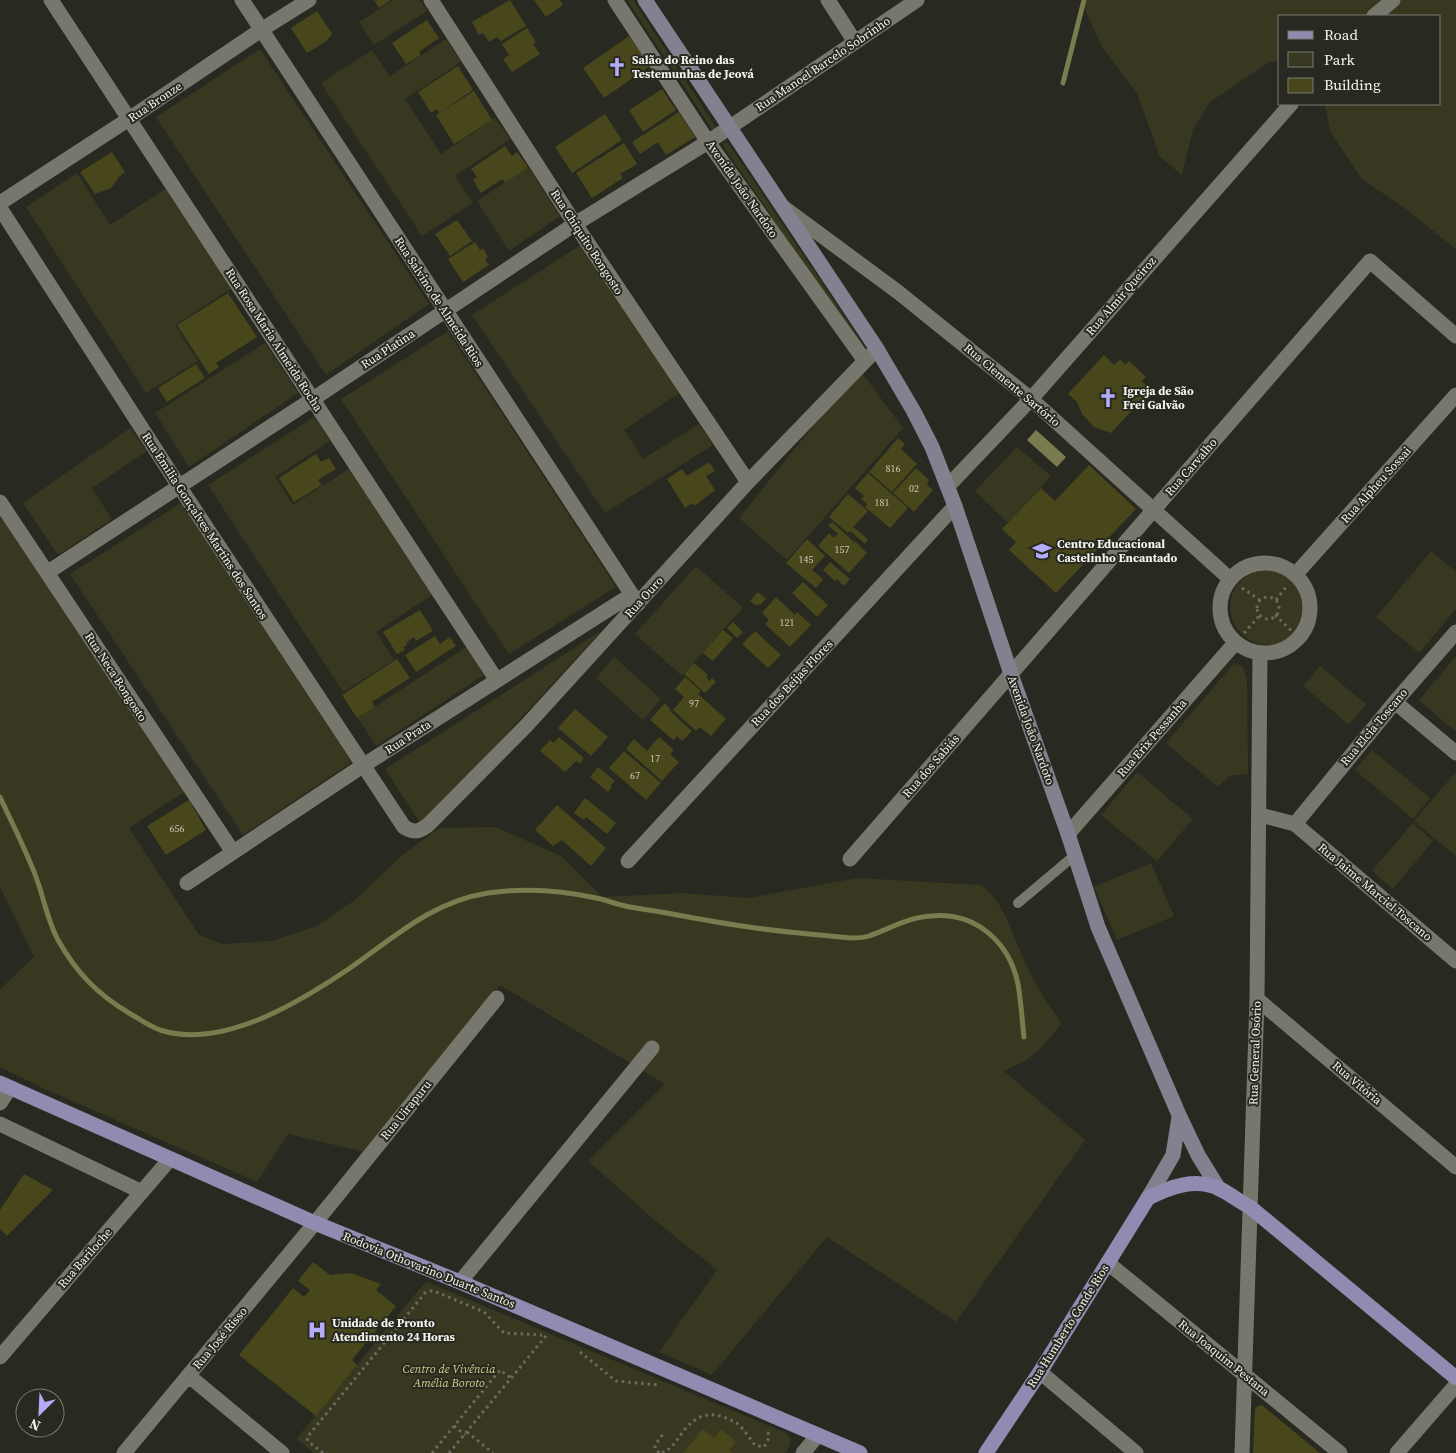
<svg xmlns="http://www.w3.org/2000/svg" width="1456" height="1453" viewBox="0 0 1456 1453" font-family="'Source Serif 4',serif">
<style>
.green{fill:#383820}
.water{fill:#7a7b4e}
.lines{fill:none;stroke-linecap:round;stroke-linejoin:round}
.stream{stroke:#7a7b4e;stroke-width:5}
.building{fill:#47471b}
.path{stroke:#6a6b63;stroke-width:3;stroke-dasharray:2.5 4;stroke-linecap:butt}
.lane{stroke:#77776d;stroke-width:10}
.street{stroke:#77776d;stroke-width:15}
.secondary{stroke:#83818f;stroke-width:15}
.primary{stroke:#8f8bb1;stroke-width:15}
.labels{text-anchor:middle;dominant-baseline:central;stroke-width:4;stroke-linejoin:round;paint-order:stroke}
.number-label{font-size:10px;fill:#cacaba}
.poi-label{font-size:12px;font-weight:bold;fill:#f5f5ef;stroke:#282920;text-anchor:start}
.street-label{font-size:12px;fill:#f5f5ef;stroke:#282920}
.park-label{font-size:12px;font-style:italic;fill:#ced087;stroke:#282920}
</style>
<rect width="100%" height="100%" fill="#282920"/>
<!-- green -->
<path class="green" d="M393 0H420L427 11 374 45 359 22Z
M627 0H633L715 126V129H712Z
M1082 0H1456V249L1406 209 1362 179 1330 131 1325 104H1440V16H1280V61L1269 62 1210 102 1193 129 1182 175 1160 157 1137 93 1102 47 1087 14Z
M446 39 461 62 405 99 441 154 495 118 510 139 455 176 473 203 422 236 321 83 372 50 390 76Z
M260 49 429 304 326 375 156 117Z
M724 143H728L863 344 860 346 724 147Z
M528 167 560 216 509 251 477 201Z
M77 173 110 225 165 189 232 288 175 325 198 361 146 393 26 207Z
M582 244 679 393 624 430 643 459 699 424 713 445 605 513 472 315Z
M448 331 616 587 509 654 341 399Z
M265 343 298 393 189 467 155 413Z
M859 369 903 428 787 560 739 518Z
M314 417 330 441 275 477 293 505 350 468 432 595 376 632 394 660 343 692 208 485Z
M130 428 147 451 92 488 112 519 58 555 23 503Z
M1017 447 1051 476 1008 523 975 491Z
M181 503 352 762 243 835 70 574Z
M0 512 184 792 129 828 199 935 222 944 272 941 317 926 355 900 401 856 439 828 495 827 561 856 602 897 682 893 748 898 857 878 981 885C1003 902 1010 926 1020 951 1031 976 1044 1000 1061 1022L1060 1026 1042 1047 1028 1059 1004 1071 1085 1140 956 1322 827 1237 712 1375 659 1352 717 1270 658 1223 588 1161 665 1084 500 985 369 1153 288 1134 257 1182 45 1089 0 1067V989L34 957 0 887Z
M1431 551 1456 572V609L1419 653 1376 617Z
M696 566 743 608 682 676 635 634Z
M1230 607a38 38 0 1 1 76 0a38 38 0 1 1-76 0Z
M601 631 422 826 385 769Z
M466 647 484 675 376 746 358 718Z
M1456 656V732L1419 700Z
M614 657 661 699 643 720 596 678Z
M1234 663 1243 667 1247 680 1248 774 1229 776 1218 787 1166 743Z
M1320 666 1366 704 1349 725 1303 686Z
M1372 750 1430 798 1413 819 1355 770Z
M1137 772 1193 819 1157 861 1101 815Z
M1455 773 1456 774V856L1414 821Z
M1413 823 1433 841 1393 889 1372 871Z
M1151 863 1174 916 1117 940 1094 887Z
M427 1282 786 1433C793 1441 791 1445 785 1453H314L297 1439V1438L422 1286Z"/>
<!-- water -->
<path class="water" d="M1036 430 1066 457 1057 467 1027 440Z"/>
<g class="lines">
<!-- stream -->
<path class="stream" d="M1063 83 1084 0
M0 797C12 823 26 850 36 877 44 898 47 920 58 940 76 972 97 994 129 1013 139 1019 149 1026 160 1030 222 1050 300 1002 350 968 395 937 431 902 488 893 523 888 561 890 596 898 604 899 612 903 621 905 634 908 648 910 661 912 688 917 715 922 742 926 778 932 814 934 850 938 856 938 863 938 869 936 889 929 909 917 931 916 975 912 1009 941 1018 984 1021 1001 1022 1020 1024 1037"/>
</g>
<!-- building -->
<path class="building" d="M374 0H391L379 8Z
M510 0 526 26 501 41 497 37 489 42 483 33 479 35 472 22Z
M534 0H560L563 5 546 17Z
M317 11 332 34 325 42 307 53 291 28Z
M427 20 439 38 419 52 421 55 406 64 392 43Z
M527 28 536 42 533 44 540 54 512 72 503 59 509 55 502 44Z
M629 36 650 66 604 98 583 68Z
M458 66 473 90 439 113 437 109 431 113 418 92Z
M662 89 676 110 643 132 629 110Z
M474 91 492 120 454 144 436 115Z
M679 112 695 137 666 155 658 142 640 154 632 142Z
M605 114 622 140 572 173 555 147Z
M624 143 637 164 620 174 623 178 592 198 576 173Z
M505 146 512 156 517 152 528 167 505 183 502 179 481 193 473 180 477 177 471 169Z
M112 152 125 172 119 177 111 188 95 194 80 172Z
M457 220 472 241 450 256 435 234Z
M475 242 480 250 483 248 488 257 485 259 489 265 463 282 448 259Z
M228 293 257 337 216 363 219 367 209 374 177 325Z
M1104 355 1114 365 1120 359 1125 365 1129 361 1146 377 1142 381 1151 390 1111 433 1094 427 1082 414 1077 402 1068 394Z
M196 364 205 378 167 402 158 388Z
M898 438 905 444 901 449 917 464 892 492 869 472Z
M316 454 321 462 329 458 336 469 318 480 322 485 294 502 279 478Z
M709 462 715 471 706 476 715 490 696 505 691 504 685 508 667 479 682 469 687 476Z
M1089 465 1136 509 1056 593 1009 550 1016 542 1002 529 1041 488 1055 501Z
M916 468 929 480 927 485 933 490 914 512 893 493Z
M868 473 908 508 890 528 865 507 867 504 861 499 864 496 855 488Z
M848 494 868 511 853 527 868 539 865 544 850 531 848 533 829 517Z
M832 522 853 541V543L855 541 867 553 849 573 818 546 829 533 834 538 838 534 828 525Z
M807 539 825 556 812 570 823 579 816 588 786 563Z
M830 562 850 579 844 586 837 579 835 581 823 570Z
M803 582 828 605 817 617 792 593Z
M758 592 766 599 760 605 758 604 756 606 750 601Z
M776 597 795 615 797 612 811 625 790 647 765 624 769 620 762 613Z
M420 610 433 631 416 641 414 637 406 643 407 645 403 647 405 650 397 654 383 632Z
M733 622 743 632 737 638 727 628Z
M723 630 733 638 713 661 703 653Z
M755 631 781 655 768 668 742 644Z
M435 636 440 644 450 637 456 646 416 672 405 655Z
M397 659 410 678 372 702 375 707 357 718 342 695Z
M694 663 708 675 706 677 710 681 712 678 716 682 705 693 684 674Z
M685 677 701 691 698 694 726 719 711 736 700 727 696 731 673 710 684 697 675 689Z
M665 703 670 709 669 710 692 731 682 741 677 736 673 740 650 720Z
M575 709 608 737 591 756 558 728Z
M559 737 584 758 580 764 576 761 565 772 540 751 550 740 554 743Z
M659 737 674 750 670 754 679 762 662 781 626 749 634 739 647 751Z
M624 751 661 783 646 800 609 768Z
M598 767 615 781 610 786 612 787 608 792 590 777Z
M585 798 616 823 607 834 586 817 584 820 574 813Z
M189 800 206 830 166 855 147 826Z
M557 805 606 848 591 866 562 840 553 846 535 830Z
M24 1174 53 1190 7 1236 0 1229V1210Z
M313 1262 330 1275 351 1273 381 1284 376 1290 396 1306 352 1360 357 1365 316 1416 239 1355 293 1288 304 1297 310 1290 298 1281Z
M1261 1405 1263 1406 1320 1453H1253L1255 1408Z
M703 1429 714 1438 721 1429 736 1442 729 1450 733 1453H683Z"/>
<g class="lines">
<!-- path -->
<path class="path" d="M1242 588 1260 600
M1257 608a11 11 0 1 1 22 0a11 11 0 1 1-22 0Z
M1276 600 1286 587
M1275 615 1299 638
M1244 633 1260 615
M580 1352 616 1381 659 1385
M454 1426 465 1435
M467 1432 493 1453
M323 1453 308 1441 307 1438 309 1435 425 1293 430 1291H434L484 1312 504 1333 542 1335
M432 1453 500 1370 511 1378
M449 1453 546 1336
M659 1453 655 1448V1445L663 1434
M662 1453C674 1448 678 1437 686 1428 702 1410 718 1412 738 1424 744 1429 750 1439 755 1445L764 1447 769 1438 768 1432"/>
<!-- lane -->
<path class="lane" d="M1018 903 1075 855"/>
<!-- street -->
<path class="street" d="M51 0 496 679
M242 0 638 604
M431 0 575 224 748 482
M615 0 708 142 865 361 872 354
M828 0 855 42
M1374 16 1393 0
M0 203 129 119 261 30 309 0
M783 207 898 292 1031 399 1230 579
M0 208 179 486 404 827C414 833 419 832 428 825L527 725 748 482 865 361
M948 486 1031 399 1291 104
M0 502 233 852
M1220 608a45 45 0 1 1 90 0a45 45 0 1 1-90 0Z
M48 572 313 399 575 224 708 142 917 0
M1295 575 1456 395
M1395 702 1456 753
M1260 815 1295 824 1456 961
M1295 824 1395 702 1456 632
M1068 834 1235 643
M850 859 1370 261 1456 336
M628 861 955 506
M187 883 364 765 631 595
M1257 999 1456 1167
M0 1103 10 1088
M0 1124 142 1192
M1108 1263 1340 1453
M460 1282 652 1048
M0 1357 170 1159
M1040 1372 1136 1453
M189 1376 282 1453
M124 1453 315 1223 497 998
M803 1453 818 1435
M1242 1453 1257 999 1260 653
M1397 1453 1456 1385"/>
<!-- secondary -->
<path class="secondary" d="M645 0 877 349 913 410 932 447 955 506 1011 674 1068 834 1098 927 1179 1115 1198 1155 1219 1189
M1148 1198 1173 1155 1179 1117"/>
<!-- primary -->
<path class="primary" d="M0 1083 315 1223 460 1282 860 1453
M986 1453 1040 1372 1148 1198C1170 1187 1196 1177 1220 1189 1230 1194 1240 1202 1250 1207L1456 1378"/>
</g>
<!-- icons -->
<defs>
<g id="church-bare" transform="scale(1.5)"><path d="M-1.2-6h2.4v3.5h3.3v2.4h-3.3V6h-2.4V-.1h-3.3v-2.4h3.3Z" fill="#b4acf9" stroke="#282920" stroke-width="2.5" paint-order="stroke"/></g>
<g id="school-bare" transform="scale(1.5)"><path d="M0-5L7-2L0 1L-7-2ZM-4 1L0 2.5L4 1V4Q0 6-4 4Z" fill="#b4acf9" stroke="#282920" stroke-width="2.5" paint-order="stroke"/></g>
<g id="hospital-bare" transform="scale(1.5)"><path d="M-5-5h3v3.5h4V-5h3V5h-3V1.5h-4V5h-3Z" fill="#b4acf9" stroke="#282920" stroke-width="2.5" paint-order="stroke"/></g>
</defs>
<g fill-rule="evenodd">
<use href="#church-bare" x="617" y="67"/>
<use href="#church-bare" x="1108" y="398"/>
<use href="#school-bare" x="1042" y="551"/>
<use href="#hospital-bare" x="317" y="1330"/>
</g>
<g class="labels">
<!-- number labels -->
<g class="number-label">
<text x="893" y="468">816</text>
<text x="914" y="488">02</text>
<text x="882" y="502">181</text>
<text x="842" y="549">157</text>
<text x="806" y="559">145</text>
<text x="787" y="622">121</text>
<text x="694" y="703">97</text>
<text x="655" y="758">17</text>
<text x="635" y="775">67</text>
<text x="177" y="828">656</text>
</g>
<!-- poi labels -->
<g class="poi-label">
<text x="632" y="60">Salão do Reino das<tspan x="632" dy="14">Testemunhas de Jeová</tspan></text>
<text x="1123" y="391">Igreja de São<tspan x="1123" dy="14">Frei Galvão</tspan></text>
<text x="1057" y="544">Centro Educacional<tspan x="1057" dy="14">Castelinho Encantado</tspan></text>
<text x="332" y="1323">Unidade de Pronto<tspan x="332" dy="14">Atendimento 24 Horas</tspan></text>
</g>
<!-- street labels -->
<g class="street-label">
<text transform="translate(823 64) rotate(-34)">Rua Manoel Barcelo Sobrinho</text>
<text transform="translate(155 102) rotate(-34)">Rua Bronze</text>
<text transform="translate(742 189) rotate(55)">Avenida João Nardoto</text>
<text transform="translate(587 242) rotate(57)">Rua Chiquito Bongosto</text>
<text transform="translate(1121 296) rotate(-49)">Rua Almir Queiroz</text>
<text transform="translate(439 302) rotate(57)">Rua Salvino de Almeida Rios</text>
<text transform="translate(274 340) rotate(57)">Rua Rosa Maria Almeida Rocha</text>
<text transform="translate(388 349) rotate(-33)">Rua Platina</text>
<text transform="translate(1012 385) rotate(40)">Rua Clemente Sartório</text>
<text transform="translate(1191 467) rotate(-49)">Rua Carvalho</text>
<text transform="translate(1376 485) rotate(-48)">Rua Alpheu Sossai</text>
<text transform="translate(205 526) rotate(57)">Rua Emilia Gonçalves Martins dos Santos</text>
<text transform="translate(644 597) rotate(-48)">Rua Ouro</text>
<text transform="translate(116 677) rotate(57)">Rua Neca Bongosto</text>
<text transform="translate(792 683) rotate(-47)">Rua dos Beijas Flores</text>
<text transform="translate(1374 727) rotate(-50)">Rua Elcia Toscano</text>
<text transform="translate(1031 730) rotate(70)">Avenida João Nardoto</text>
<text transform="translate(408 737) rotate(-33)">Rua Prata</text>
<text transform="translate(1152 738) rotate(-49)">Rua Erix Pessanha</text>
<text transform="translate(931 766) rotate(-49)">Rua dos Sabiás</text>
<text transform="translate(1375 892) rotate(40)">Rua Jaime Marciel Toscano</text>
<text transform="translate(1255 1053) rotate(-88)">Rua General Osório</text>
<text transform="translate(1357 1083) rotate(40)">Rua Vitória</text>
<text transform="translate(406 1110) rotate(-51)">Rua Uirapuru</text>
<text transform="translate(85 1258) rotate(-49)">Rua Bariloche</text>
<text transform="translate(429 1270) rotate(22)">Rodovia Othovarino Duarte Santos</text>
<text transform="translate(1068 1326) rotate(-58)">Rua Humberto Conde Rios</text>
<text transform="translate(220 1338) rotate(-50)">Rua José Risso</text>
<text transform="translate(1224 1358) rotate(39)">Rua Joaquim Pestana</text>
</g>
<!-- park labels -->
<g class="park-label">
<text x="449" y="1369">Centro de Vivência<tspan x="449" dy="14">Amélia Boroto</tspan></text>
</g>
</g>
<!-- legend -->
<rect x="1278" y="15" width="162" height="90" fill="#282920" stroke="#7a7b73"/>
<rect x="1288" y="31" width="25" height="8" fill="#8f8bb1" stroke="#7a7b73"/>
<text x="1324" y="40" font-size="15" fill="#f5f5ef">Road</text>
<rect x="1288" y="52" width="25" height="15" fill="#383820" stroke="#7a7b73"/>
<text x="1324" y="65" font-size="15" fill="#f5f5ef">Park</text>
<rect x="1288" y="78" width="25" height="15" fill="#47471b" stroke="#7a7b73"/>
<text x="1324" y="90" font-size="15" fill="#f5f5ef">Building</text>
<!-- north arrow -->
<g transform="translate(40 1413) rotate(204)"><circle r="24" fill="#282920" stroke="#7a7b73"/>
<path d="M0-4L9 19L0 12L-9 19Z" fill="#b4acf9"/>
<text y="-8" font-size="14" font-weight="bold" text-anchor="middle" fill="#f5f5ef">N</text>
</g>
</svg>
